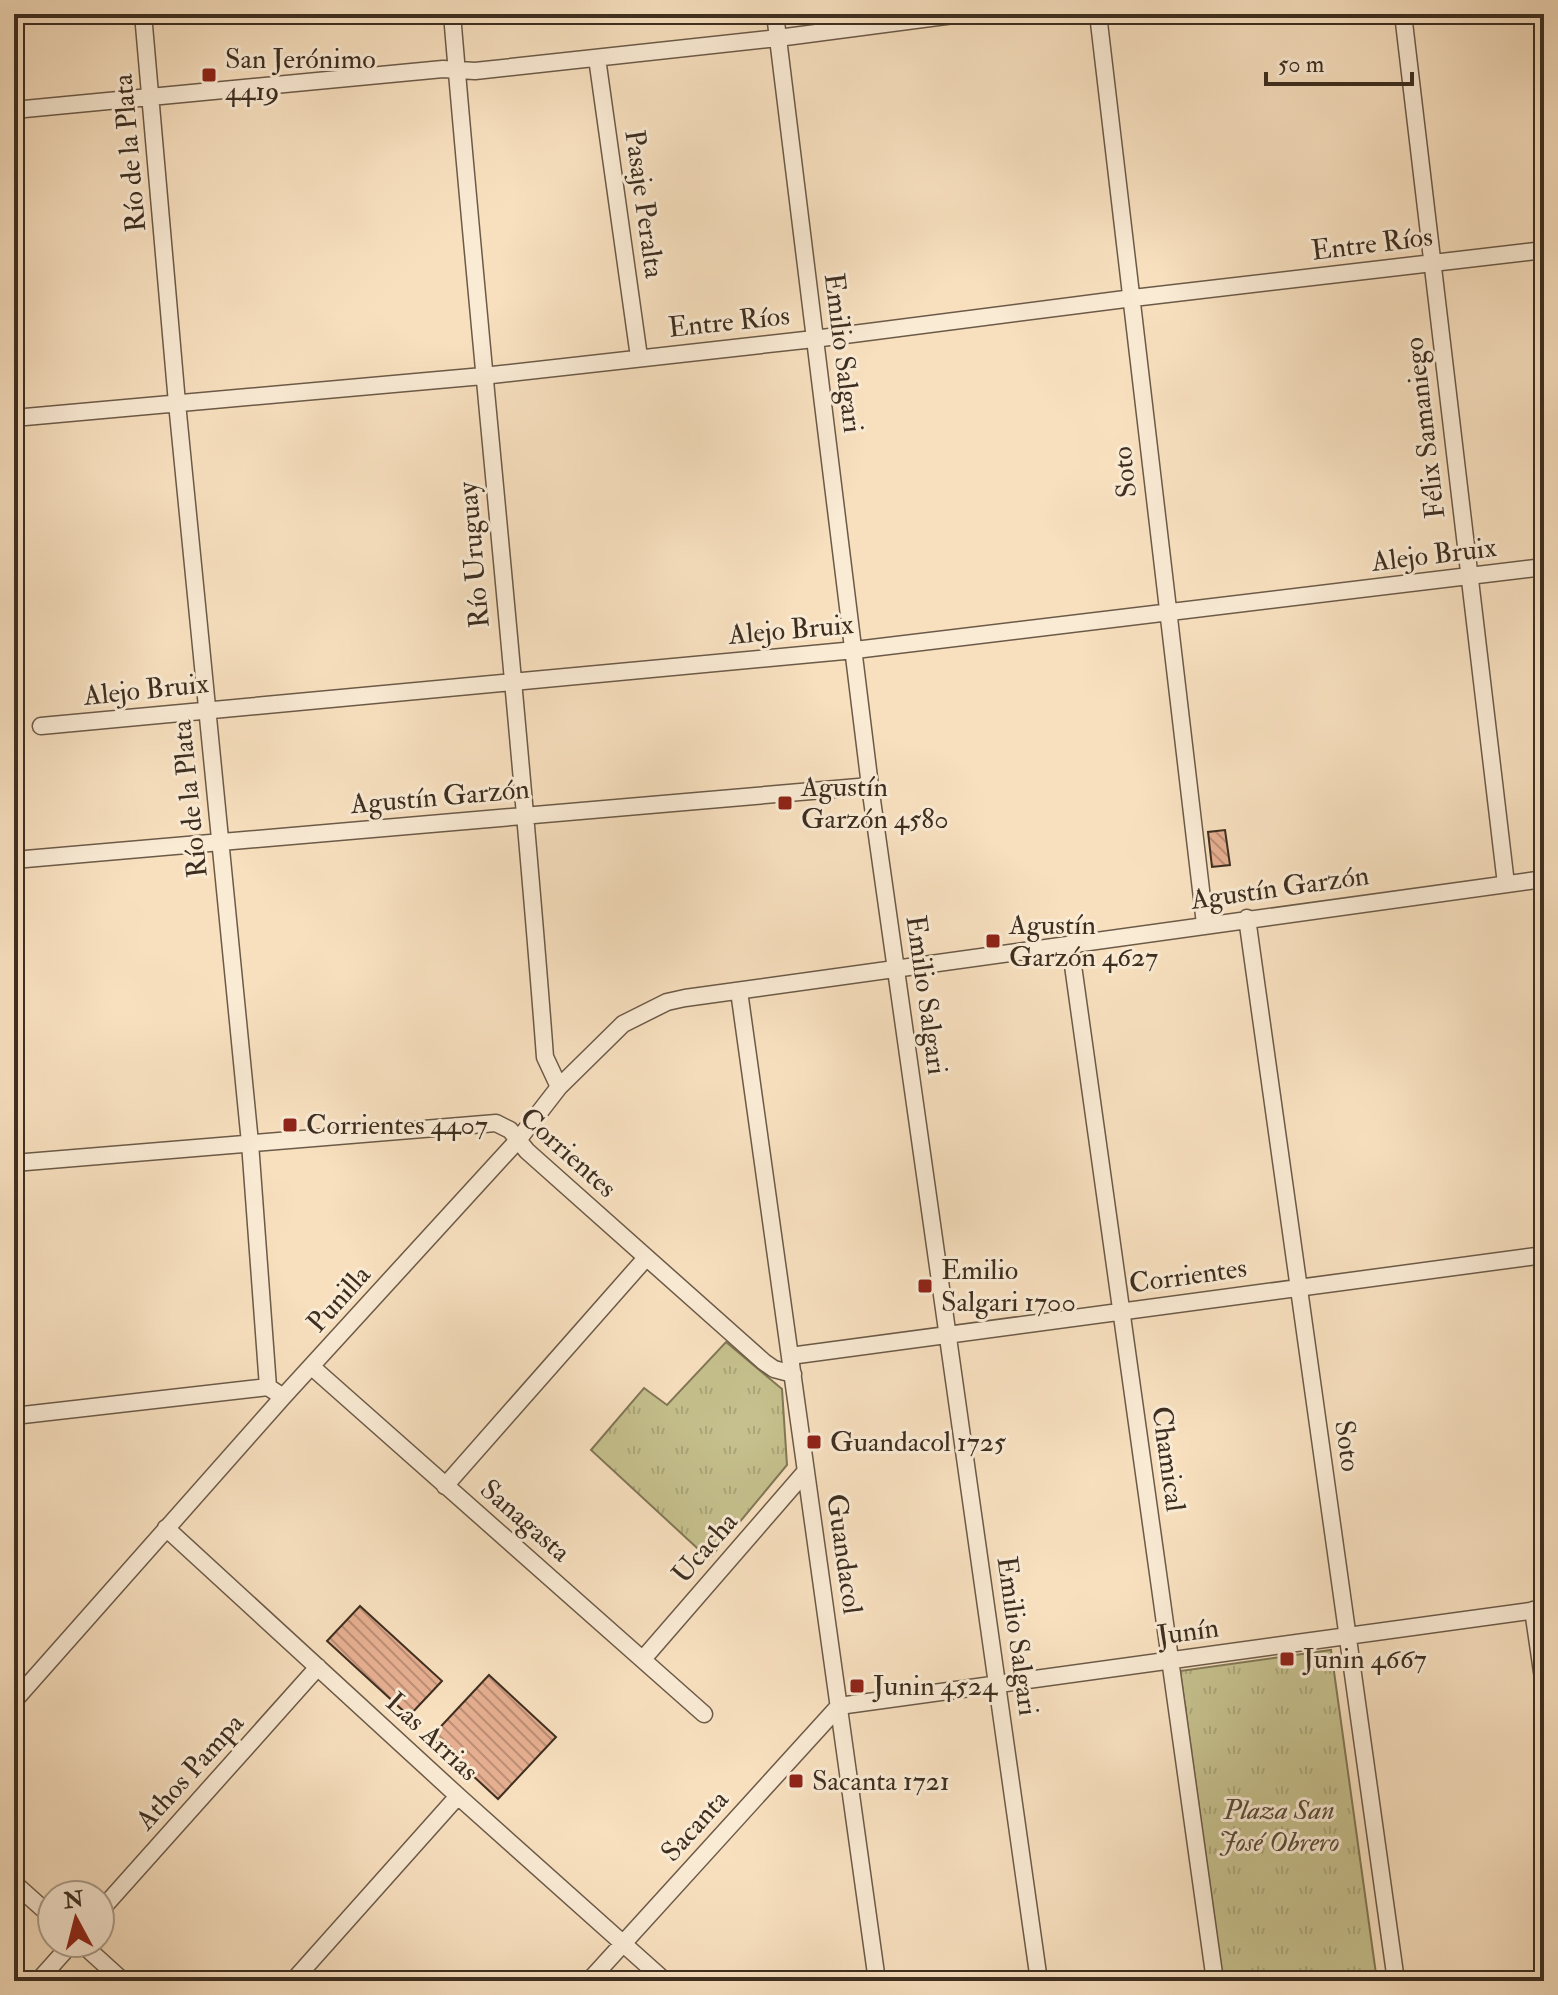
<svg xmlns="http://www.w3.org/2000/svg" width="1558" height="1995" viewBox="0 0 1558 1995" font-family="'IM FELL Double Pica',serif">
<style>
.park{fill:url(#park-tufts);stroke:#817756;stroke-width:2}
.building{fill:url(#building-back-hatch);stroke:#3d2e20;stroke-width:2}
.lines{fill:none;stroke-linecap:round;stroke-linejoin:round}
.minor-casing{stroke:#6c5a48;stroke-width:19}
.minor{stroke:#faebd5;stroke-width:16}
.poi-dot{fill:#8f2418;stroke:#faebd5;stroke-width:3}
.labels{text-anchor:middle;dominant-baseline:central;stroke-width:6;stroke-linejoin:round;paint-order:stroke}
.poi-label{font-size:28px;fill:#3d2e20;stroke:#faebd5;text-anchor:start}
.street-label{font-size:28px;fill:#3d2e20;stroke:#faebd5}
.park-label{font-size:28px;font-style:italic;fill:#584b36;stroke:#faebd5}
</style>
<defs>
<pattern id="park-tufts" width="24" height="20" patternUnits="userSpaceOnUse" patternTransform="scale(2)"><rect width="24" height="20" fill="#c5c08d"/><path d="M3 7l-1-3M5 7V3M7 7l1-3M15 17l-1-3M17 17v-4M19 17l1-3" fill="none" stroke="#aaa579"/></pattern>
<pattern id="building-back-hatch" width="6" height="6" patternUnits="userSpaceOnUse" patternTransform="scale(2)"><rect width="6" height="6" fill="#e6af91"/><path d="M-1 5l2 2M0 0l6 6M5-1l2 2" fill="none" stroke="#bc8f76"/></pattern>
</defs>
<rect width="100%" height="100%" fill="#f8e0bf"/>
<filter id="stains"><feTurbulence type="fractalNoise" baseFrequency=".0025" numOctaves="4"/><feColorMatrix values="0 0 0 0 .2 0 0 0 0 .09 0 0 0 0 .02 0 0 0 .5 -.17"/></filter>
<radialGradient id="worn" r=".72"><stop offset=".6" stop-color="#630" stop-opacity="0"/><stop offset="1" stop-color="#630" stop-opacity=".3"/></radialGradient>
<!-- park -->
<path class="park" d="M726 1342 782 1389 787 1465 709 1559 591 1450 644 1388 667 1405Z
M1331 1650 1377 1981H1223L1180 1671Z"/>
<!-- building -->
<path class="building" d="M1225 830 1230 865 1212 867 1208 832Z
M360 1606 442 1681 409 1716 327 1641Z
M489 1675 556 1737 498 1799 431 1737Z"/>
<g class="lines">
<!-- minor casing -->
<g class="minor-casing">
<path id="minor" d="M143 14 177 403 250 1143 268 1387
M452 14C481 362 519 709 545 1057L559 1087
M775 14 870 786 1039 1981
M1098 14 1205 924
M1403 14 1506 884
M597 58 639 357
M14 110 443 69 475 71 778 38 961 14
M14 418 483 376 814 339 1133 298 1544 250
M41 726 855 650 1544 567
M14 860 870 786
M1247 918 1396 1981
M1070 944 1215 1981
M739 991 877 1981
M14 1163 496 1123 510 1130 527 1151 764 1362 774 1369 793 1374
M790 1356 1544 1255
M312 1367 704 1714
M14 1416 268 1387 277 1393
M445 1486 645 1259
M166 1528 458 1796 665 1981
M1533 1610 1544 1685
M643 1659 806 1471
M14 1701 283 1397 518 1140 559 1087 623 1024 667 1002 685 998 1544 879
M839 1706 1544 1609
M14 1883 52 1917
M100 1911 318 1667
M81 1943 123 1981
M38 1981 72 1943
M293 1981 458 1796
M589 1981 839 1706"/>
</g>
<!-- minor -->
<use href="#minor" class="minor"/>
</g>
<!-- markers -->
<g class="poi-dot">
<rect x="201" y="67" width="16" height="16" rx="4"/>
<rect x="777" y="795" width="16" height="16" rx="4"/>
<rect x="985" y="933" width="16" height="16" rx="4"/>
<rect x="282" y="1117" width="16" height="16" rx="4"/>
<rect x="917" y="1278" width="16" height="16" rx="4"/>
<rect x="806" y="1434" width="16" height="16" rx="4"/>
<rect x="1279" y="1651" width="16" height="16" rx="4"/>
<rect x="849" y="1678" width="16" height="16" rx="4"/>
<rect x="788" y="1773" width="16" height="16" rx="4"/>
</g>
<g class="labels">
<!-- poi labels -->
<g class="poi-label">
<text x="225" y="59">San Jerónimo<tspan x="225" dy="32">4419</tspan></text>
<text x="801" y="787">Agustín<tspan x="801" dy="32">Garzón 4580</tspan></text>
<text x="1009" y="925">Agustín<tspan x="1009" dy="32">Garzón 4627</tspan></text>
<text x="306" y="1125">Corrientes 4407</text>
<text x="941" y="1270">Emilio<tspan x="941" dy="32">Salgari 1700</tspan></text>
<text x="830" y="1442">Guandacol 1725</text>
<text x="1303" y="1659">Junin 4667</text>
<text x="873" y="1686">Junin 4524</text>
<text x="812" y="1781">Sacanta 1721</text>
</g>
<!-- street labels -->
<g class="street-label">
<text transform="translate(130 153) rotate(-95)">Río de la Plata</text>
<text transform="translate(644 204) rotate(82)">Pasaje Peralta</text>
<text transform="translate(1372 244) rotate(-7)">Entre Ríos</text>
<text transform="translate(729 322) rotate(-6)">Entre Ríos</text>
<text transform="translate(843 353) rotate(83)">Emilio Salgari</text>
<text transform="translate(1425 428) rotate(-97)">Félix Samaniego</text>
<text transform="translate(1125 472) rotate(-96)">Soto</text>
<text transform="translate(474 555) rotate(-95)">Río Uruguay</text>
<text transform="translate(1434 555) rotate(-7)">Alejo Bruix</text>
<text transform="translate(791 630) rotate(-5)">Alejo Bruix</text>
<text transform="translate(146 690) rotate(-6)">Alejo Bruix</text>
<text transform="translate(440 797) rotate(-5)">Agustín Garzón</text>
<text transform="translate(190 799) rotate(-96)">Río de la Plata</text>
<text transform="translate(1280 888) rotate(-8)">Agustín Garzón</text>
<text transform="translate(926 995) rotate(82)">Emilio Salgari</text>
<text transform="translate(568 1153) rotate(42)">Corrientes</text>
<text transform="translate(1188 1276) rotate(-8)">Corrientes</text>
<text transform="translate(339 1299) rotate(-48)">Punilla</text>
<text transform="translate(1347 1446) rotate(82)">Soto</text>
<text transform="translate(1168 1459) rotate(82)">Chamical</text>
<text transform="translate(525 1521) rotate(41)">Sanagasta</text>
<text transform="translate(705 1548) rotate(-49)">Ucacha</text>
<text transform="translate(844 1554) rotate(82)">Guandacol</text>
<text transform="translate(1188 1632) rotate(-8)">Junín</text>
<text transform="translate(1017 1636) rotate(82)">Emilio Salgari</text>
<text transform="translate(432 1737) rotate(43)">Las Arrias</text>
<text transform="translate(190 1772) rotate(-48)">Athos Pampa</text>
<text transform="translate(695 1826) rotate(-48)">Sacanta</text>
</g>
<!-- park labels -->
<g class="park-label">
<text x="1279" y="1810">Plaza San<tspan x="1279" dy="32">José Obrero</tspan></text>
</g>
</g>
<!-- margin -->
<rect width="1558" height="1995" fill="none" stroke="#f8e0bf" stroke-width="48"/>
<rect x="16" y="16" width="1526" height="1963" fill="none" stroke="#3d2e20" stroke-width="4"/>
<rect x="24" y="24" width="1510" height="1947" fill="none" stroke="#3d2e20" stroke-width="2"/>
<!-- north arrow -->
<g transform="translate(76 1919) rotate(353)"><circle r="38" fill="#faebd5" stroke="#ae9f8d" stroke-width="2"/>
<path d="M0-6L14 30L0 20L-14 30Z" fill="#8f2418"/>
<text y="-12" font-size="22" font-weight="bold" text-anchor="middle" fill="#3d2e20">N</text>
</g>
<!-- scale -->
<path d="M1266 72v12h146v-12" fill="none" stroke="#3d2e20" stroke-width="4"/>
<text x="1278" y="72" font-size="24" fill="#3d2e20" stroke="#faebd5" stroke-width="6" paint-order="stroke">50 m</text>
<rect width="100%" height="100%" filter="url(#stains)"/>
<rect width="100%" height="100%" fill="url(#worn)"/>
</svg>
